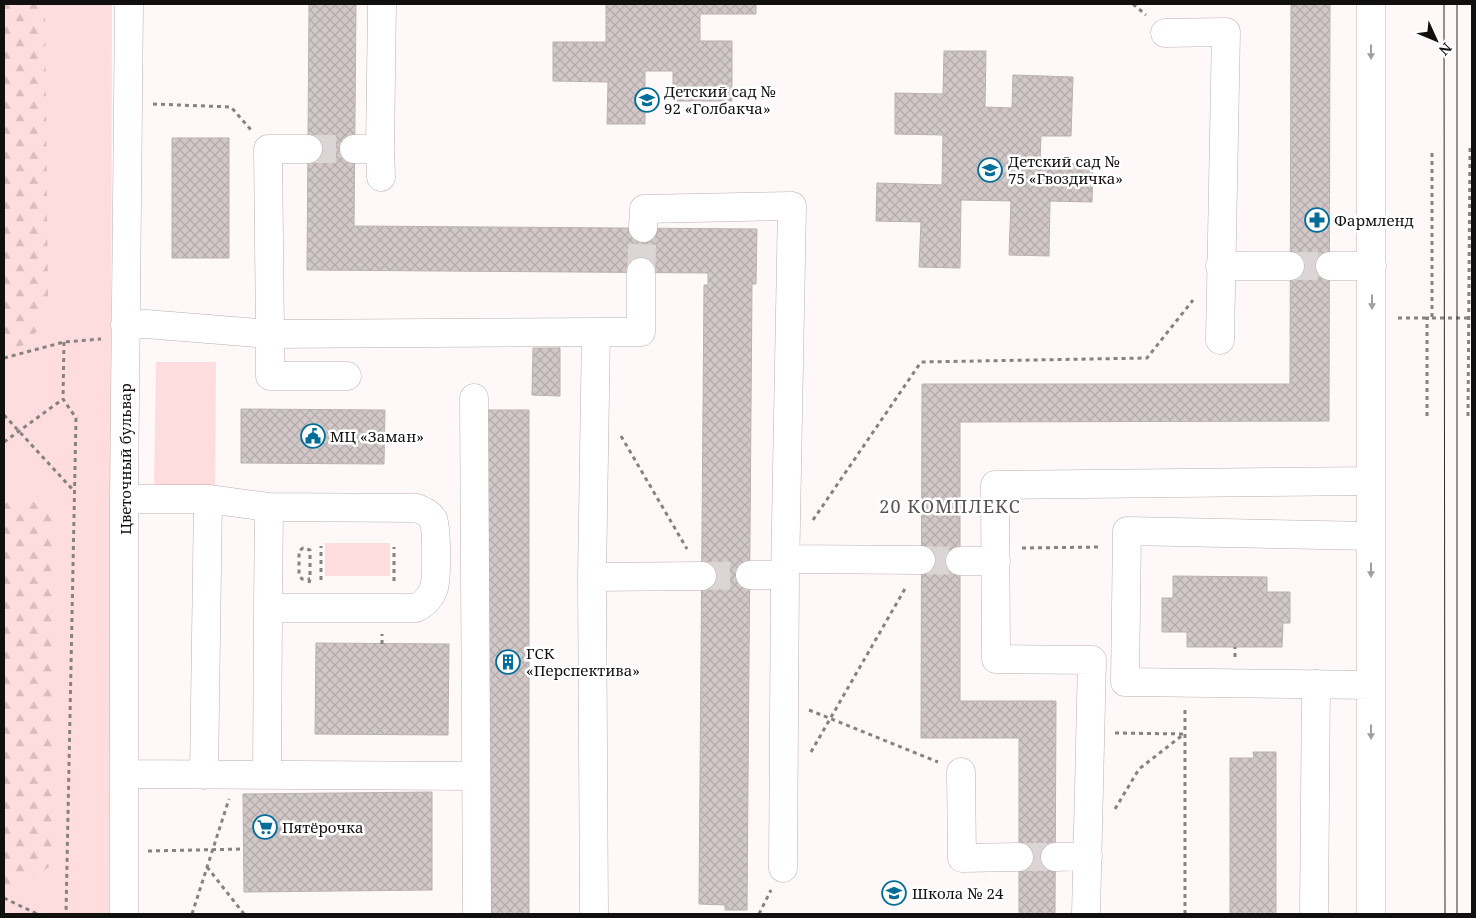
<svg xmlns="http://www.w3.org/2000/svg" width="1476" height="918" viewBox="0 0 1476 918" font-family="'Noto Serif',serif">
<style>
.green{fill:#ffdcdd}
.forest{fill:url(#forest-firs)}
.building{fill:url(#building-cross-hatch);stroke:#bbb1b2}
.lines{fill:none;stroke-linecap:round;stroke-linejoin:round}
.minor-tunnel{stroke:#dbd5d5;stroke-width:28;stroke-dasharray:28 14;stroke-linecap:butt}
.minor-casing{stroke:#bab0b1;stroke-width:29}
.path{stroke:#868282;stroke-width:3;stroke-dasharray:4 4;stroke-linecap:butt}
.minor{stroke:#fff;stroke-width:28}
.tram{stroke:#2f2c2c;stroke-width:1}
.oneway{fill:#a09f9f}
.labels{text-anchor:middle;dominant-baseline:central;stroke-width:5;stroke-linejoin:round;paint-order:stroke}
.poi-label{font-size:15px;fill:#120f0f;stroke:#fff;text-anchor:start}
.street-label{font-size:15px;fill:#120f0f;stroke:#fff}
.quarter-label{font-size:18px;letter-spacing:1px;fill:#5a5252;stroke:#fff}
</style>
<defs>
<pattern id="forest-firs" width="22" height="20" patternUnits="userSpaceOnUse" patternTransform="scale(1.25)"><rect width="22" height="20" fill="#ffdcdd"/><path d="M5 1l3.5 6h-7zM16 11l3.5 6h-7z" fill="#dabcbc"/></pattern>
<pattern id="building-cross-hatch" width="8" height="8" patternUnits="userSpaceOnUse" patternTransform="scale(1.25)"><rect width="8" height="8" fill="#d2c8c8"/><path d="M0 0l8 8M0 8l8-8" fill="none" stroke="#b3abab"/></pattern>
</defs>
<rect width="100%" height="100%" fill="#fef8f8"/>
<!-- green -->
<path class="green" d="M4 4H112L109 914H4Z
M156 362H216L215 488H154Z
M325 543H390V576H325Z"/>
<!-- forest -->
<path class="forest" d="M4 4H45L48 308 39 329 24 345 4 350Z
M17 499 57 506 55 845 49 867 31 879 6 888 4 887V504Z"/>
<!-- building -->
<path class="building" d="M309 4H356L354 226 757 229 756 284H752L747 910H725V905L699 904 704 285H708V273L307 270Z
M606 4H756V14H700V41H732V101H673V71H645V124H607L608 82 553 81V42H606Z
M1291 4H1330L1329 421 960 422V701H1056L1055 914H1019V738H921L922 384H1290Z
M944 51H986L985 107 1012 108 1013 75 1073 77 1071 136H1041L1040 163 1093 164 1092 202 1050 201 1049 256 1009 255 1011 201 961 200 960 268 919 267 921 222 876 221 877 183 942 185 943 135 895 134V93L943 94Z
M172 138H229V258H172Z
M533 348H560V396L532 395Z
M241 409 385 410 384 464 241 463Z
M487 410H529V914H487Z
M1173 576 1267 577V592H1290V623H1283L1282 647H1187V632H1162V598H1173Z
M316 643 449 644 448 735 315 734Z
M1253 752H1276V914H1230V758H1254Z
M432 792V890L244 892 243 794Z"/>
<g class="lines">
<!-- minor-tunnel -->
<path class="minor-tunnel" d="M308 149H354
M1290 266H1330
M641 272 643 228
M921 560 960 561
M702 576 750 575
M1019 857H1055"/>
<!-- minor casing -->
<g class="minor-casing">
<path id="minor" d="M1165 33 1226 32 1220 340
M354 149H380L382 4
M380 149 381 177
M643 228 644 209 792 206 785 575 783 868
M1220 266H1290
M1330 266H1372
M125 325 146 324 270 334 268 149H308
M596 332H641V272
M347 376H270V334L596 332 592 577 594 914
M474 398 477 914
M124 499H208L269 507 417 508C424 511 429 513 433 519 437 528 437 578 434 588 431 597 424 604 416 608H268L269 507
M786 559 921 560
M960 561H996
M750 575H785
M592 577 702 576
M1371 685 1125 682 1127 531 1371 536
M961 772 962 858 1019 857
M125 774 476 776
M204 775 208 499
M267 775 268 608
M1055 857 1088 856
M124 914V499L129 4
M1086 914 1092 660 996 659 995 485 1371 481
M1314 914 1316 684
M1371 914V4"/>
</g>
<!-- path -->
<path class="path" d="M1133 4 1146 15
M153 104 231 107 251 130
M1398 318H1427
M1432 318H1469
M64 342 63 399 76 418 66 914
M4 358 64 342 101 339
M4 415 74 491
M1427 416V318H1432V150
M1468 416 1470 148
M621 436 687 549
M4 442 63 399
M813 520 921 362 1147 358 1193 300
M1022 548 1101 547
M321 580V546
M394 581V547
M309 583 310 579V550L303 548 299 551V575L302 579H310
M382 644V634
M1235 657V647
M809 710 938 762
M1115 733 1184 734
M811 752 906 587
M1115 809 1139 769 1184 734
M148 851 243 849
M207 867 244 914
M4 898 37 914
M192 914 229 799
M759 914 771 890
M1185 914V709"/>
<!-- minor -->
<use href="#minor" class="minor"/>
<!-- tram -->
<path class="tram" d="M1444 4 1445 914
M1457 914V4"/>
</g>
<!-- one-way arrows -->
<defs><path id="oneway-solid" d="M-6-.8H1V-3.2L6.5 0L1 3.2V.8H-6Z" transform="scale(1.25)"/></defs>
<g class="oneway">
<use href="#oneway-solid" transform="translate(1371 52) rotate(90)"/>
<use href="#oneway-solid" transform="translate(1372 302) rotate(90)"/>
<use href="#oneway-solid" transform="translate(1371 570) rotate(90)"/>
<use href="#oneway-solid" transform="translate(1371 732) rotate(90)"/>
</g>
<!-- icons -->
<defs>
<g id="school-ring" transform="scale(1.25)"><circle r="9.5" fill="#fff" stroke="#046d9a" stroke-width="1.5"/><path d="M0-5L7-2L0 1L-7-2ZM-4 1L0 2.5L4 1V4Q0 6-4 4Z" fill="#046d9a"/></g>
<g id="pharmacy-ring" transform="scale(1.25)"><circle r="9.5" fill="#fff" stroke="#046d9a" stroke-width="1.5"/><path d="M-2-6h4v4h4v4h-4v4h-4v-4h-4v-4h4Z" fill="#046d9a"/></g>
<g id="civic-ring" transform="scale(1.25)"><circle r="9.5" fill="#fff" stroke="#046d9a" stroke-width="1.5"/><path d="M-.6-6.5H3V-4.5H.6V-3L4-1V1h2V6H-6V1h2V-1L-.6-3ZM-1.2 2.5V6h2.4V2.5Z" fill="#046d9a"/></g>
<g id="building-ring" transform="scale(1.25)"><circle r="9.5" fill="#fff" stroke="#046d9a" stroke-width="1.5"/><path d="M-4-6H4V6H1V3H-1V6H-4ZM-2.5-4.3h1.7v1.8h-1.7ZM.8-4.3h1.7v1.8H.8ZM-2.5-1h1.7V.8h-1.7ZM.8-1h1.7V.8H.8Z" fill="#046d9a"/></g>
<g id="supermarket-ring" transform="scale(1.25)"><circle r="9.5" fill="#fff" stroke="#046d9a" stroke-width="1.5"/><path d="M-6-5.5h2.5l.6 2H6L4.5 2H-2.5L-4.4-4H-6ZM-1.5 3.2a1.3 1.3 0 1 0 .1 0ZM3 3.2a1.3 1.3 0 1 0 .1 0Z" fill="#046d9a"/></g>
</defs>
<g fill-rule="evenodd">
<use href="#school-ring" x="647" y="100"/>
<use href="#school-ring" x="990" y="170"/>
<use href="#pharmacy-ring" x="1317" y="220"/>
<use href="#civic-ring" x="313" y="436"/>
<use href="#building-ring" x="508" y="662"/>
<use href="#supermarket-ring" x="265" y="827"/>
<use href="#school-ring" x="894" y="893"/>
</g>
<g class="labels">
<!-- poi labels -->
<g class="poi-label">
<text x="664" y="91">Детский сад №<tspan x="664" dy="17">92 «Голбакча»</tspan></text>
<text x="1008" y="161">Детский сад №<tspan x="1008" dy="17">75 «Гвоздичка»</tspan></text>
<text x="1334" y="220">Фармленд</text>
<text x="330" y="436">МЦ «Заман»</text>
<text x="526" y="653">ГСК<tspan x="526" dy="17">«Перспектива»</tspan></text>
<text x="282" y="827">Пятёрочка</text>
<text x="912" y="893">Школа № 24</text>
</g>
<!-- street labels -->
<g class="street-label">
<text transform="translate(125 459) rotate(-90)">Цветочный бульвар</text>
</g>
<!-- quarter labels -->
<g class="quarter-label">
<text x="950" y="506">20 КОМПЛЕКС</text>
</g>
</g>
<!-- border -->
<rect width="1476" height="918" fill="none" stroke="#120f0f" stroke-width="10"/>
<!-- north arrow -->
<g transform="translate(1436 40) rotate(134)" stroke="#ffffff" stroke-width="4" paint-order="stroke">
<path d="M0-4L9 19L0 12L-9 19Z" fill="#120f0f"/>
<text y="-8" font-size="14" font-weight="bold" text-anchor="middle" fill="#120f0f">N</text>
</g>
</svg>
